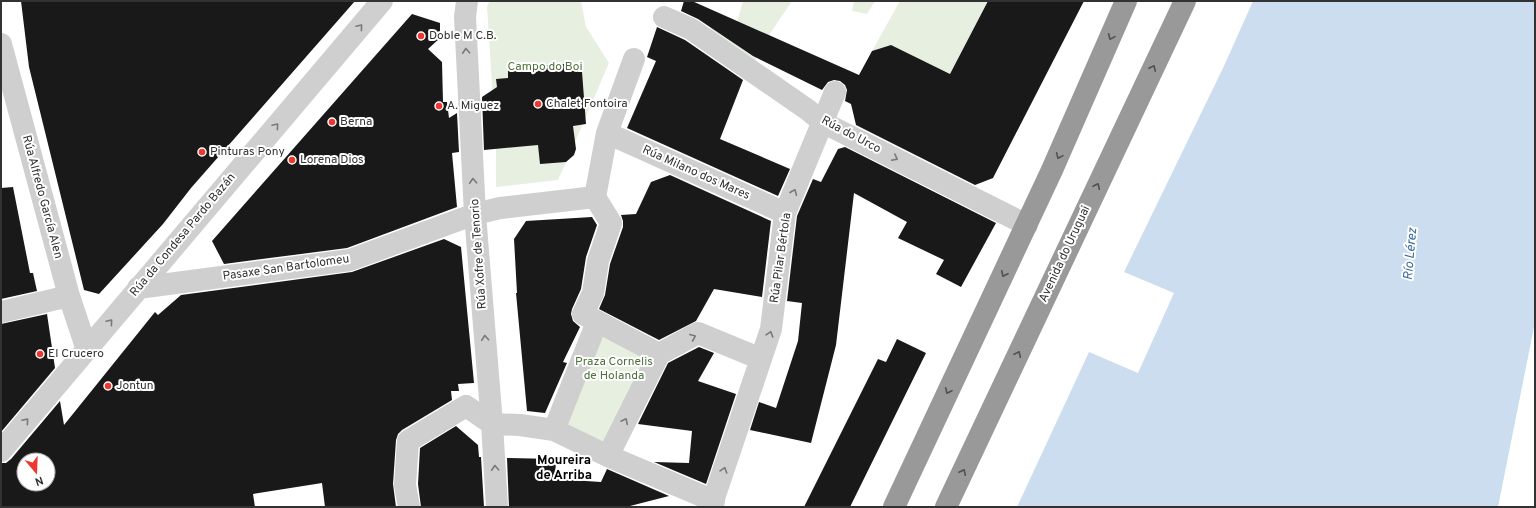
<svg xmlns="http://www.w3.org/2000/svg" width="1536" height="508" viewBox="0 0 1536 508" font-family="Overpass,sans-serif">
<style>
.green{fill:#e6efe0}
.water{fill:#ccddef}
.building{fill:#191919;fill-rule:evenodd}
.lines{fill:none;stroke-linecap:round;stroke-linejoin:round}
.street{stroke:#cfcfcf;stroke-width:22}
.highway{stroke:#999;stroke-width:22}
.oneway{stroke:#797979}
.oneway2{stroke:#515151}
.poi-dot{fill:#ee382f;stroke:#fff;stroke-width:1.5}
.labels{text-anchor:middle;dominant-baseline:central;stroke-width:4;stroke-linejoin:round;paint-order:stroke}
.poi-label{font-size:12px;fill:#323232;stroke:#fff;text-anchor:start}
.park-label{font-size:12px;fill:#4e713c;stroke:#fff}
.street-label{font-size:12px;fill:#323232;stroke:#fff}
.water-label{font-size:13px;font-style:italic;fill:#3a699a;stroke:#fff}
.neighbourhood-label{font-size:13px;font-weight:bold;fill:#000;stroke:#fff}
</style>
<rect width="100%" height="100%" fill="#fff"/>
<!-- green -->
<path class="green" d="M490 1H581L586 27 609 63 575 142 574 155 566 162 558 180 496 187V149L487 6Z
M743 1H792L769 35 751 68 708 36 711 27 734 32Z
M854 1H875L867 14 852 11Z
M900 1H988L950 74 891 45 872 51Z
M597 322 659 354 608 456 554 430Z"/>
<!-- water -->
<path class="water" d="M1253 1H1535V322L1498 507H1017L1089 352 1138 373 1174 293 1124 272 1224 66Z"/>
<!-- building -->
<path class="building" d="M21 1H355L191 188 163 224 99 294 84 290 29 67Z
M684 1H692L859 75 872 51 891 45 950 74 988 1H1084L993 178 975 185 856 125 851 104 845 101 847 90 845 85 840 81 834 80 828 82 822 90 753 56 698 19 681 11Z
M412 14 440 23V38L428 49 442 62 443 102H447L449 118 457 113 459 152 452 153 457 207 347 248 224 264 212 241Z
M657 27 685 40 743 80 720 139 790 169 778 196 627 128 656 61 647 57Z
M577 63 578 72H582L586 124 573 126 576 149 574 155 566 162 540 164 538 145 484 150 482 97 497 87 496 79 508 78V68Z
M845 147 996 223 961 287 936 274 944 260 898 238 907 222 854 193 836 345 811 443 750 430 759 402 776 408 798 341 802 303 787 301 797 216 813 179 821 182 838 149Z
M670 175 771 221 762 297 714 289 696 321 659 340 599 309 605 295 610 264 623 227V221L621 215 636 214 651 182Z
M13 187 30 273H33L37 291 1 299V188Z
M592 217 597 225 586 257 581 289 572 309 571 314 573 321 580 327 563 362 567 363 545 413 527 411 516 293H517L514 239 526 221Z
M444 239 461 247 474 383 458 384 459 391H451L452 400 402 430 398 434 396 440 393 484 396 507H325L322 483 253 494 255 507H1V463H6L11 459 60 401 64 425 155 312 158 315 181 295 352 272ZM24 460H48V484H24Z
M47 314 55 368 1 432V324Z
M897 339 926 353 850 507H804L878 359 886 362Z
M699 347 714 353 698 381 736 394 706 484 654 462 689 463 692 431 638 424 668 363Z
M456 426 478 445 479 457H481L484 507H421L418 484 420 448Z
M507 458 556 459 555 479 601 482 607 469 669 496 626 507H509Z"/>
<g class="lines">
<!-- street -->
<path class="street" d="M467 1 465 17 475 214 492 424 497 507
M664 17 691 29 808 110 822 122 1027 225
M1 44 69 296 87 350
M634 59 607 133 595 197 611 223 598 261 593 293 583 314 659 354
M607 133 785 213
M138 288 350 260 475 214 500 208 595 197
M1 312 69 296
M659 354 698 333 761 359
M554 430 597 322
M1 451 382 1
M608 456 659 354
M409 507 405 485 408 441 466 406 492 424 520 425 554 430 608 456 714 501
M711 507 771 329 785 213 835 92"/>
<!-- highway -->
<path class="highway" d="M894 507 1052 170 1126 1
M946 507 1185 1"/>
</g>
<!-- one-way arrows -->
<defs><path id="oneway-chevron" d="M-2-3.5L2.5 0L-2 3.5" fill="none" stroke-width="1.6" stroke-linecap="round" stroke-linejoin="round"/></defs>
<g class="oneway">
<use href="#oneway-chevron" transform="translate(360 27) rotate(-50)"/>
<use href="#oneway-chevron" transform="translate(466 51) rotate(-93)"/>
<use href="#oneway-chevron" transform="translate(276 126) rotate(-50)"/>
<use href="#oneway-chevron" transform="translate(895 158) rotate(27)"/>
<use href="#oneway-chevron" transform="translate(473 181) rotate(-93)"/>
<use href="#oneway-chevron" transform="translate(794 192) rotate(-68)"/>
<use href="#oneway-chevron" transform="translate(110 322) rotate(-50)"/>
<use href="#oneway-chevron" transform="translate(770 334) rotate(-72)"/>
<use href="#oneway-chevron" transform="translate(693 337) rotate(-23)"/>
<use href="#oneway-chevron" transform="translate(485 338) rotate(-95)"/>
<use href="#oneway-chevron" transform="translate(26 421) rotate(-50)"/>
<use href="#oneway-chevron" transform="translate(625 421) rotate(-64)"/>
<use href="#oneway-chevron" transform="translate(495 468) rotate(-93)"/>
<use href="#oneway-chevron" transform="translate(724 470) rotate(-72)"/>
</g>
<g class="oneway2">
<use href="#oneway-chevron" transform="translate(1111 37) rotate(114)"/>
<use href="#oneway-chevron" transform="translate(1153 68) rotate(-65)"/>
<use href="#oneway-chevron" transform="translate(1059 156) rotate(114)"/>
<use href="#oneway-chevron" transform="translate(1097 186) rotate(-65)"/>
<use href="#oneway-chevron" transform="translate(1004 274) rotate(115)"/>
<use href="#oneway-chevron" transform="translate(1018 354) rotate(-65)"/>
<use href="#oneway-chevron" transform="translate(948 391) rotate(115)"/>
<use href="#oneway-chevron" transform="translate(963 472) rotate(-65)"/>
</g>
<!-- markers -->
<g class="poi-dot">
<circle cx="421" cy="36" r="4"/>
<circle cx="538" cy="104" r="4"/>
<circle cx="439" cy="106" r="4"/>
<circle cx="332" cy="122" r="4"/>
<circle cx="202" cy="152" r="4"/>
<circle cx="292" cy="160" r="4"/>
<circle cx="40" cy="354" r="4"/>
<circle cx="108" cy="386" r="4"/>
</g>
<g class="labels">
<!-- poi labels -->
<g class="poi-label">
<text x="429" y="36">Doble M C.B.</text>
<text x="546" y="104">Chalet Fontoira</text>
<text x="447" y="106">A. Miguez</text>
<text x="340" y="122">Berna</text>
<text x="210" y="152">Pinturas Pony</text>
<text x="300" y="160">Lorena Dios</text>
<text x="48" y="354">El Crucero</text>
<text x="116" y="386">Jontun</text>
</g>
<!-- park labels -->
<g class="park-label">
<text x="545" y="67">Campo do Boi</text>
<text x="614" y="362">Praza Cornelis<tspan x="614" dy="14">de Holanda</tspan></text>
</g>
<!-- street labels -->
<g class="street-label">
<text transform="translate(851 135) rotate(28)">Rúa do Urco</text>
<text transform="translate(696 173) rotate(24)">Rúa Milano dos Mares</text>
<text transform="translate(42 197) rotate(75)">Rúa Alfredo García Alen</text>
<text transform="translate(183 235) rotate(-50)">Rúa da Condesa Pardo Bazán</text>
<text transform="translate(479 254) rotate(-94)">Rúa Xofre de Tenorio</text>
<text transform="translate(1065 254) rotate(-65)">Avenida do Uruguai</text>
<text transform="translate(781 258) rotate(-82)">Rúa Pilar Bértola</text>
<text transform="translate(286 268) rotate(-8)">Pasaxe San Bartolomeu</text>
</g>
<!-- water labels -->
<g class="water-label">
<text transform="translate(1411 254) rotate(-85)">Río Lérez</text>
</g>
<!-- neighbourhood labels -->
<g class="neighbourhood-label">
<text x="564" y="461">Moureira<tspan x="564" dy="15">de Arriba</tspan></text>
</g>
</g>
<!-- border -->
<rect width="1536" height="508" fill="none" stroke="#323232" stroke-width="4"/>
<!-- north arrow -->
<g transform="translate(36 472) rotate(161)"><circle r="19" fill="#ffffff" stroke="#adadad"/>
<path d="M0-3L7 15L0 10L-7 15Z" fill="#ee382f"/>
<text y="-6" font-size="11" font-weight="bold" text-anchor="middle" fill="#323232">N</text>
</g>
</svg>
